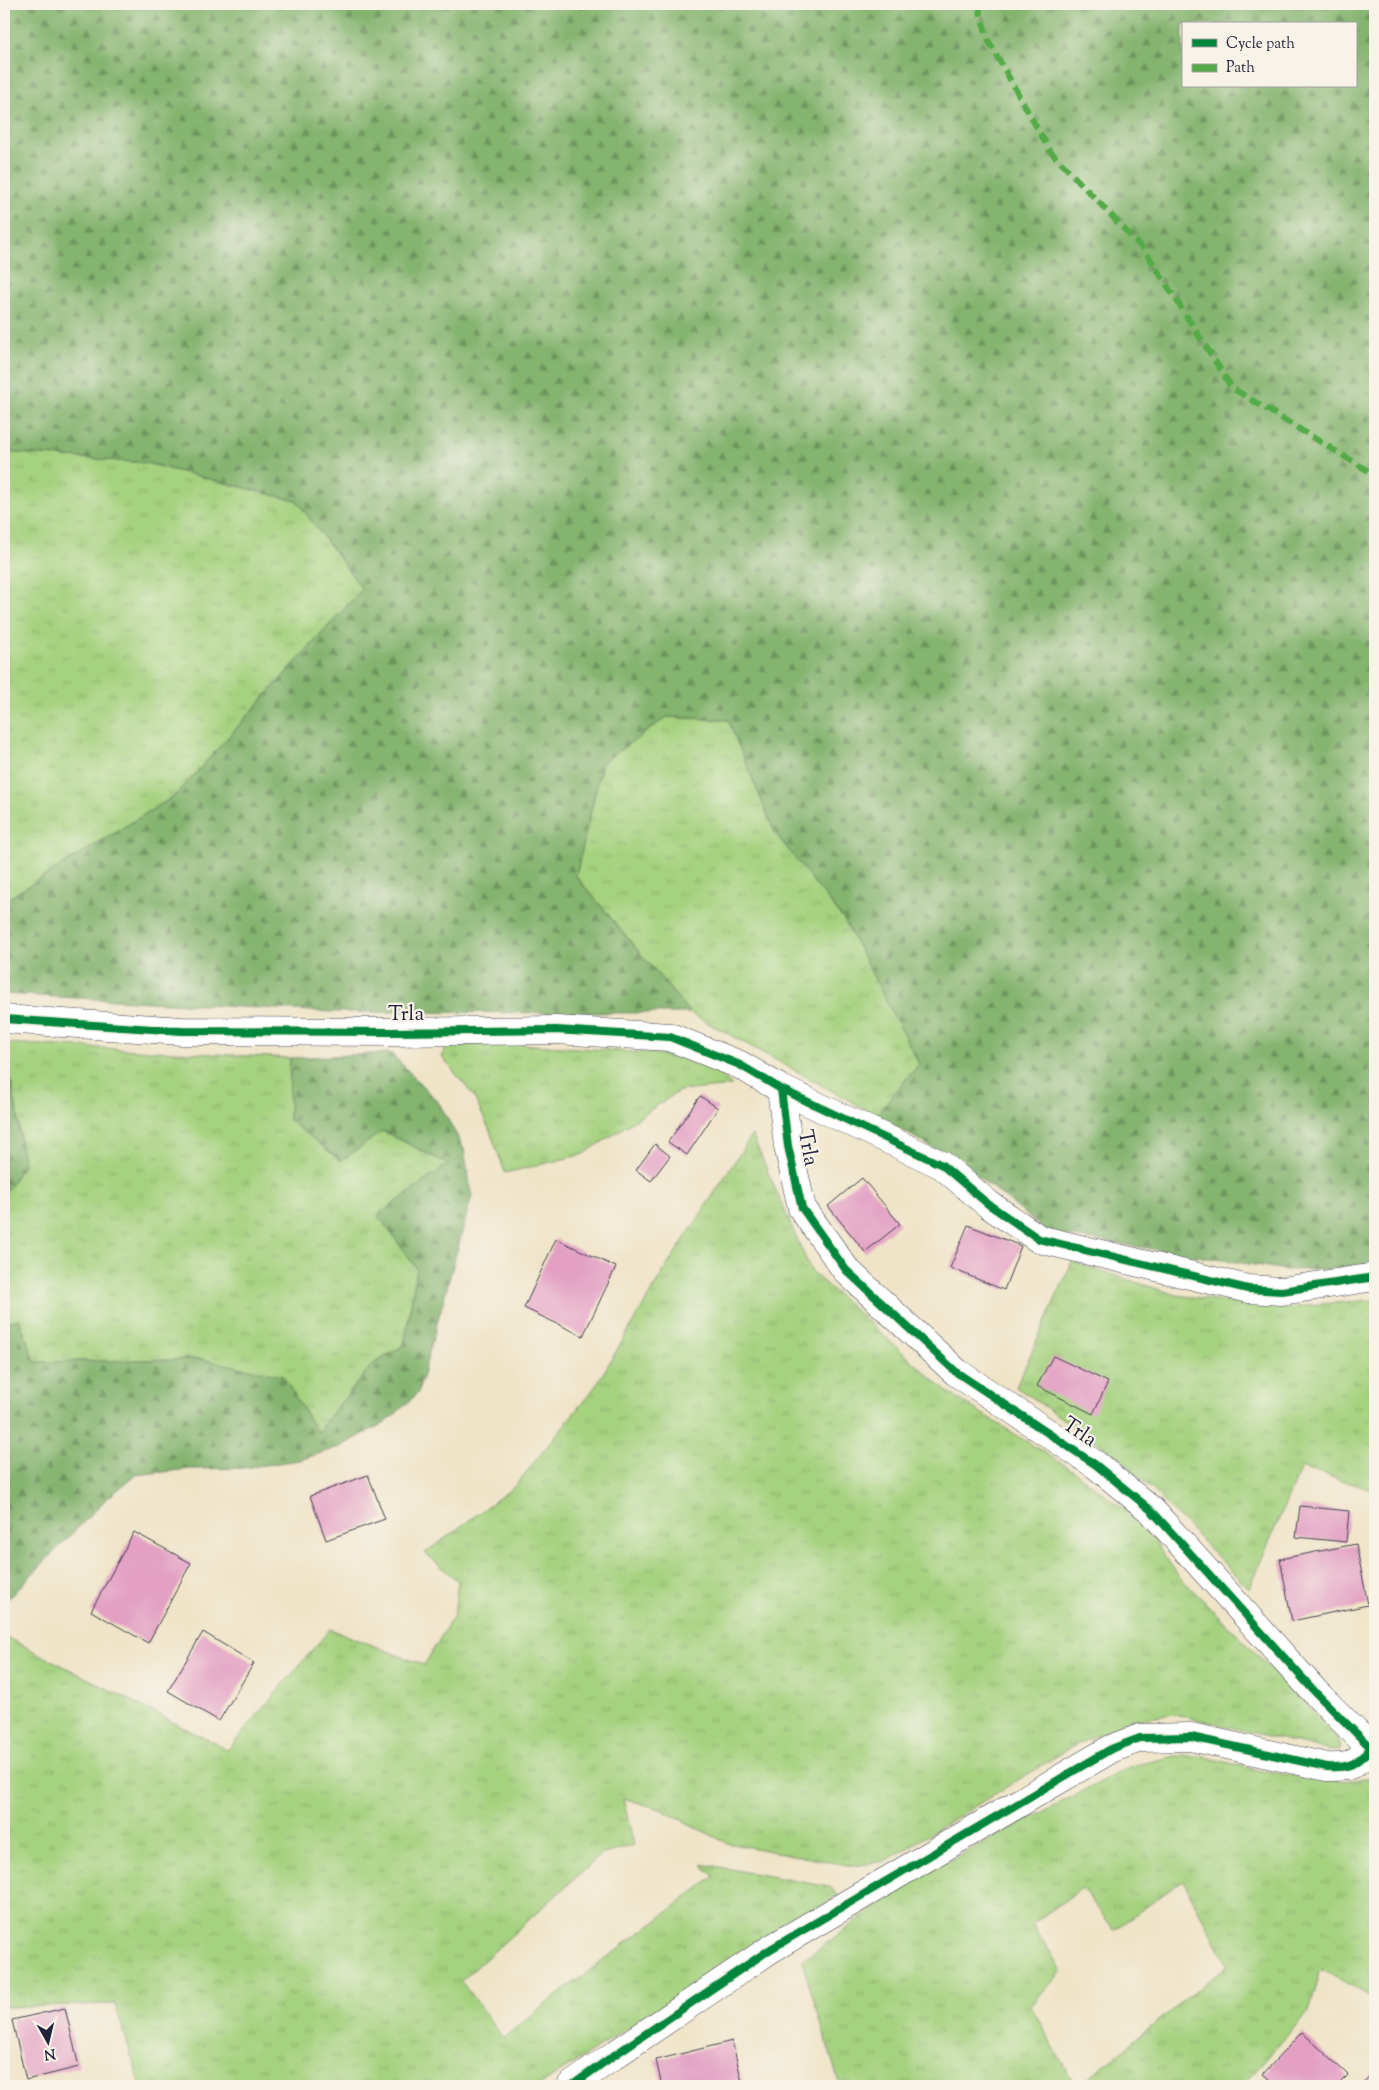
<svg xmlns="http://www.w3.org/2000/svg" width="1379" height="2090" viewBox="0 0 1379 2090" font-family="'Sorts Mill Goudy',serif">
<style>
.grass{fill:url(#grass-tufts);stroke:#647a5d}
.forest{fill:url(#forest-firs);stroke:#536b54;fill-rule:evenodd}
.building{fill:#e3a0c3}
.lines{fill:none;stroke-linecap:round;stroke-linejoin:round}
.minor-casing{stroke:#413f50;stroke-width:29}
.minor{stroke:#fff;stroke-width:28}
.quiet{stroke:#53aa46;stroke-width:6;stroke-dasharray:12 6;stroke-linecap:butt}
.cycleway-casing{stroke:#f7f3e8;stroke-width:11}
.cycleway{stroke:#00873e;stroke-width:8}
.labels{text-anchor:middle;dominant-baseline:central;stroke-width:4.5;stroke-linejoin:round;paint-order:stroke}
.street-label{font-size:21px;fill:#22223b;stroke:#f7f3e8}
</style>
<defs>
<pattern id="grass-tufts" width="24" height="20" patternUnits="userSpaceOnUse" patternTransform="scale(1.25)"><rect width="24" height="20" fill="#a5d27f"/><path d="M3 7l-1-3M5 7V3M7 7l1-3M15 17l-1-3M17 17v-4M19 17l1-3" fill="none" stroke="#8eb46f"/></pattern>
<pattern id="forest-firs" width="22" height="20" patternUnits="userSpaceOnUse" patternTransform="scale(1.25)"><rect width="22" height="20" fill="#84b46e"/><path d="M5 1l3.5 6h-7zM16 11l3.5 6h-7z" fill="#6c925c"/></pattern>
</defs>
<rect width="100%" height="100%" fill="#f7f3e8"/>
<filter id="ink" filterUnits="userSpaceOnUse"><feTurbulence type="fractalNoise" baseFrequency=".02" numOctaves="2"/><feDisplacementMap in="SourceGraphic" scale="10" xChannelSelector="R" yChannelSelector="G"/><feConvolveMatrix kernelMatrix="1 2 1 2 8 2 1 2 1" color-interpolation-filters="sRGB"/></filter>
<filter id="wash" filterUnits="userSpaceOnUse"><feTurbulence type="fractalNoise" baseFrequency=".0096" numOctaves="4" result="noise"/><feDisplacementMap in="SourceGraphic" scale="20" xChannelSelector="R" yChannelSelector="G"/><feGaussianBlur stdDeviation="1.12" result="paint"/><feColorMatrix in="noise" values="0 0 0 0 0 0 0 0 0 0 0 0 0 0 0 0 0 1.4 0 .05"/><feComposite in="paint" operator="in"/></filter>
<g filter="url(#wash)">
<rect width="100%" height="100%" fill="#efe4c7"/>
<!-- grass -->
<path class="grass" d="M4 452 146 463 297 501 362 589 176 795 4 901Z
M667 717 729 720 775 833 844 920 919 1064 876 1115 690 1013 576 876 602 763Z
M490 1042 649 1053 678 1057 716 1069 732 1086 679 1091 584 1154 505 1173 490 1131 473 1095 442 1057 446 1048Z
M4 1043 290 1058 289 1120 383 1131 449 1165 378 1215 417 1269 404 1345 372 1365 317 1432 201 1359 35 1362 19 1319 4 1322V1195L23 1165 18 1117Z
M752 1135 811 1271 946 1391 1072 1470 1143 1524 1177 1574 1338 1736 1341 1750 1331 1751 1175 1714 1129 1721 1070 1748 886 1861 853 1866 727 1843 660 1809 623 1798 634 1845 601 1855 461 1981 503 2038 569 1986 714 1877 702 1864 830 1887 839 1896 767 1937 539 2086H141L115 2004 4 2007V1636L228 1750 330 1629 424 1665 454 1615 458 1581 425 1553 515 1486 595 1387 665 1269Z
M1072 1262 1177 1295 1283 1309 1319 1304 1375 1300V1491L1301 1467 1249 1589 1123 1460 1016 1387Z
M1175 1756H1201L1266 1772 1342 1781 1373 1777 1375 1779V1999L1321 1969 1309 2011 1242 2086H1078L1228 1965 1183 1880 1114 1930 1082 1888 1032 1924 1062 1971 1031 2006 1075 2086H840L802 1961 911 1881 1131 1766Z"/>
<!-- forest -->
<path class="forest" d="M4 4H1375V1268L1287 1270 1049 1233 969 1169 876 1115 919 1064 844 920 775 833 728 720 667 717 602 763 576 876 690 1013 332 1012 4 994V901L176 795 362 589 297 501 146 463 4 452ZM1183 24H1355V86H1183Z
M4 1043 18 1117 23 1165 4 1195Z
M391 1053 439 1103 464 1149 472 1196 418 1393 389 1420 342 1446 300 1460 243 1468 190 1469 136 1475 106 1499 4 1603V1322L19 1319 35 1362 201 1359 283 1376 317 1432 372 1365 404 1345 417 1269 378 1215 448 1164 383 1131 341 1161 289 1120 290 1058Z"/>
<g id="blocks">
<!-- building -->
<path class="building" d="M700 1096 718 1108 687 1155 668 1142Z
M655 1144 670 1156 651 1181 636 1170Z
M862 1178 900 1224 865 1252 828 1206Z
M968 1225 1021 1246 1004 1290 950 1268Z
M556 1239 616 1267 583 1336 524 1308Z
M1053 1356 1108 1382 1093 1414 1037 1386Z
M368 1475 385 1519 326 1540 310 1496Z
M1300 1506 1349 1511 1346 1542 1296 1537Z
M134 1532 191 1563 148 1643 91 1611Z
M1356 1544 1368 1605 1292 1621 1280 1559Z
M203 1632 254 1663 219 1721 168 1691Z
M65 2008 79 2067 26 2080 12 2020Z
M1302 2032 1348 2075 1337 2086H1277L1263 2074Z
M732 2041 743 2086H662L656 2060Z
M1375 2071V2086H1361Z"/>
</g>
</g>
<g filter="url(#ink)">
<use href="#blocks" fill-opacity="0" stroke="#413f50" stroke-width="1"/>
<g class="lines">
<!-- minor casing -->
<g class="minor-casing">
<path id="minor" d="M4 1019 182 1031 392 1032 556 1030 670 1037 740 1065 781 1089 942 1165 988 1204 1039 1239 1248 1289 1282 1291 1375 1277
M781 1089 788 1146 802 1208 846 1270 956 1372 1096 1465 1152 1511 1316 1693 1375 1752
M571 2086 613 2056 769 1950 1111 1749 1140 1738 1191 1737 1327 1767C1350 1768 1355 1765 1371 1748"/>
</g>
<!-- minor -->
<use href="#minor" class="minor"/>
<!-- quiet -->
<path class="quiet" d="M978 4 988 40 1050 151 1146 252 1232 388 1375 475"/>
<!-- cycleway casing -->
<g class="cycleway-casing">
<path id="cycleway" d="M4 1019 182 1031 392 1032 556 1030 670 1037 740 1065 781 1089 942 1165 988 1204 1039 1239 1248 1289 1282 1291 1375 1277
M781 1089 788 1146 802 1208 846 1270 956 1372 1096 1465 1152 1511 1316 1693 1375 1752
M571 2086 613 2056 769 1950 1111 1749 1140 1738 1191 1737 1327 1767C1350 1768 1355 1765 1371 1748"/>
</g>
<!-- cycleway -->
<use href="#cycleway" class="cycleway"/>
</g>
</g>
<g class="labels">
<!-- street labels -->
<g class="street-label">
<text x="406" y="1015">Trla</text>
<text transform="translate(807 1148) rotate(79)">Trla</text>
<text transform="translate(1079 1433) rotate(34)">Trla</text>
</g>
</g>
<!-- margin -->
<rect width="1379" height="2090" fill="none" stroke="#f7f3e8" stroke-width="20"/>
<!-- legend -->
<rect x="1182" y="22" width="175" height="65" fill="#f7f3e8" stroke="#a29fa3"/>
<rect x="1192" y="39" width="25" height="8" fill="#00873e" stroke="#a29fa3"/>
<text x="1226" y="48" font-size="15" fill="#22223b">Cycle path</text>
<rect x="1192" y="64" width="25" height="8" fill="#53aa46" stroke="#a29fa3"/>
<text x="1226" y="72" font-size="15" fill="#22223b">Path</text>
<!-- north arrow -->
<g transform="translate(48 2042) rotate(172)" stroke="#f7f3e8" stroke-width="4" paint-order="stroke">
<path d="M0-4L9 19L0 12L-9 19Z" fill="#22223b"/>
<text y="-8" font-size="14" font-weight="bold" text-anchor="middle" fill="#22223b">N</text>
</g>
</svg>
